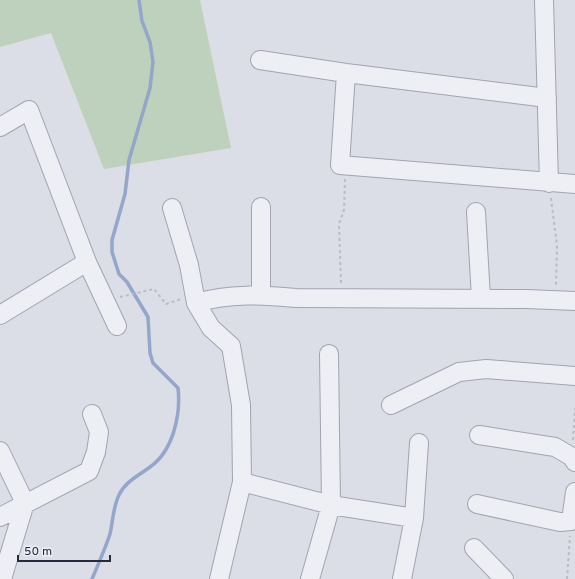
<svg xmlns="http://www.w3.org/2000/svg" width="575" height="579" viewBox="0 0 575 579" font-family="Overpass,sans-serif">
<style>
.green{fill:#bed1bc}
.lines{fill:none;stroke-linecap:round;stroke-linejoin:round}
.stream{stroke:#94a6c9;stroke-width:3.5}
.minor-casing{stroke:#a1a4b0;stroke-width:20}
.path{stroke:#babcc5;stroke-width:2;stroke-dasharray:3 3;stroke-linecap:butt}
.minor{stroke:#eeeff5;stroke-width:18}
</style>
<rect width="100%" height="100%" fill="#dbdee6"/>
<!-- green -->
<path class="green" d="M0 0H200L231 148 104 169 51 33 0 47Z"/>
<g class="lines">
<!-- stream -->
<path class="stream" d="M92 579C98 565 105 549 110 534 113 521 113 507 119 495 125 482 138 476 150 467 173 451 181 415 178 388L153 363 150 353 148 317 127 282 119 274 112 252V240L125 194 129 160 150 88 153 62 150 42 142 21 139 0"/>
<!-- minor casing -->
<g class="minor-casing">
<path id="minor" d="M544 0 549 183
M260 60 346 73 547 98
M346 73 340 165 575 184
M0 127 29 110 87 262 117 326
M261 207V295
M172 208 189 265 196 303 211 328 231 346 241 405 242 482 219 579
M476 212 481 298
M196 303C230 293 262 295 296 298L527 299 575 301
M0 315 87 262
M391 405 459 372 486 369 575 376
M479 435 555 447 572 457 575 462
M0 451 25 503 2 579
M242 482 331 505 414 518
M477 504 560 522 571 521 575 492
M0 517 89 471 96 452 99 432 92 414
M474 548 504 579
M310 579 331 505 329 354
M402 579 414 518 419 443"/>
</g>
<!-- path -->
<path class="path" d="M551 198 557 246 556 287
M341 283 339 224 344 210 345 179
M120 297 154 289 166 304 181 299
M573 440 575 408
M567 579 570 536"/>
<!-- minor -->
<use href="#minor" class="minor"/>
</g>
<!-- scale -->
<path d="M18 555v6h92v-6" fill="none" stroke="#252a3d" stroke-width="2"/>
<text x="24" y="555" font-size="12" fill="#252a3d" stroke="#eaedf4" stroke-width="3" paint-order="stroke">50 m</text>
</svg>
